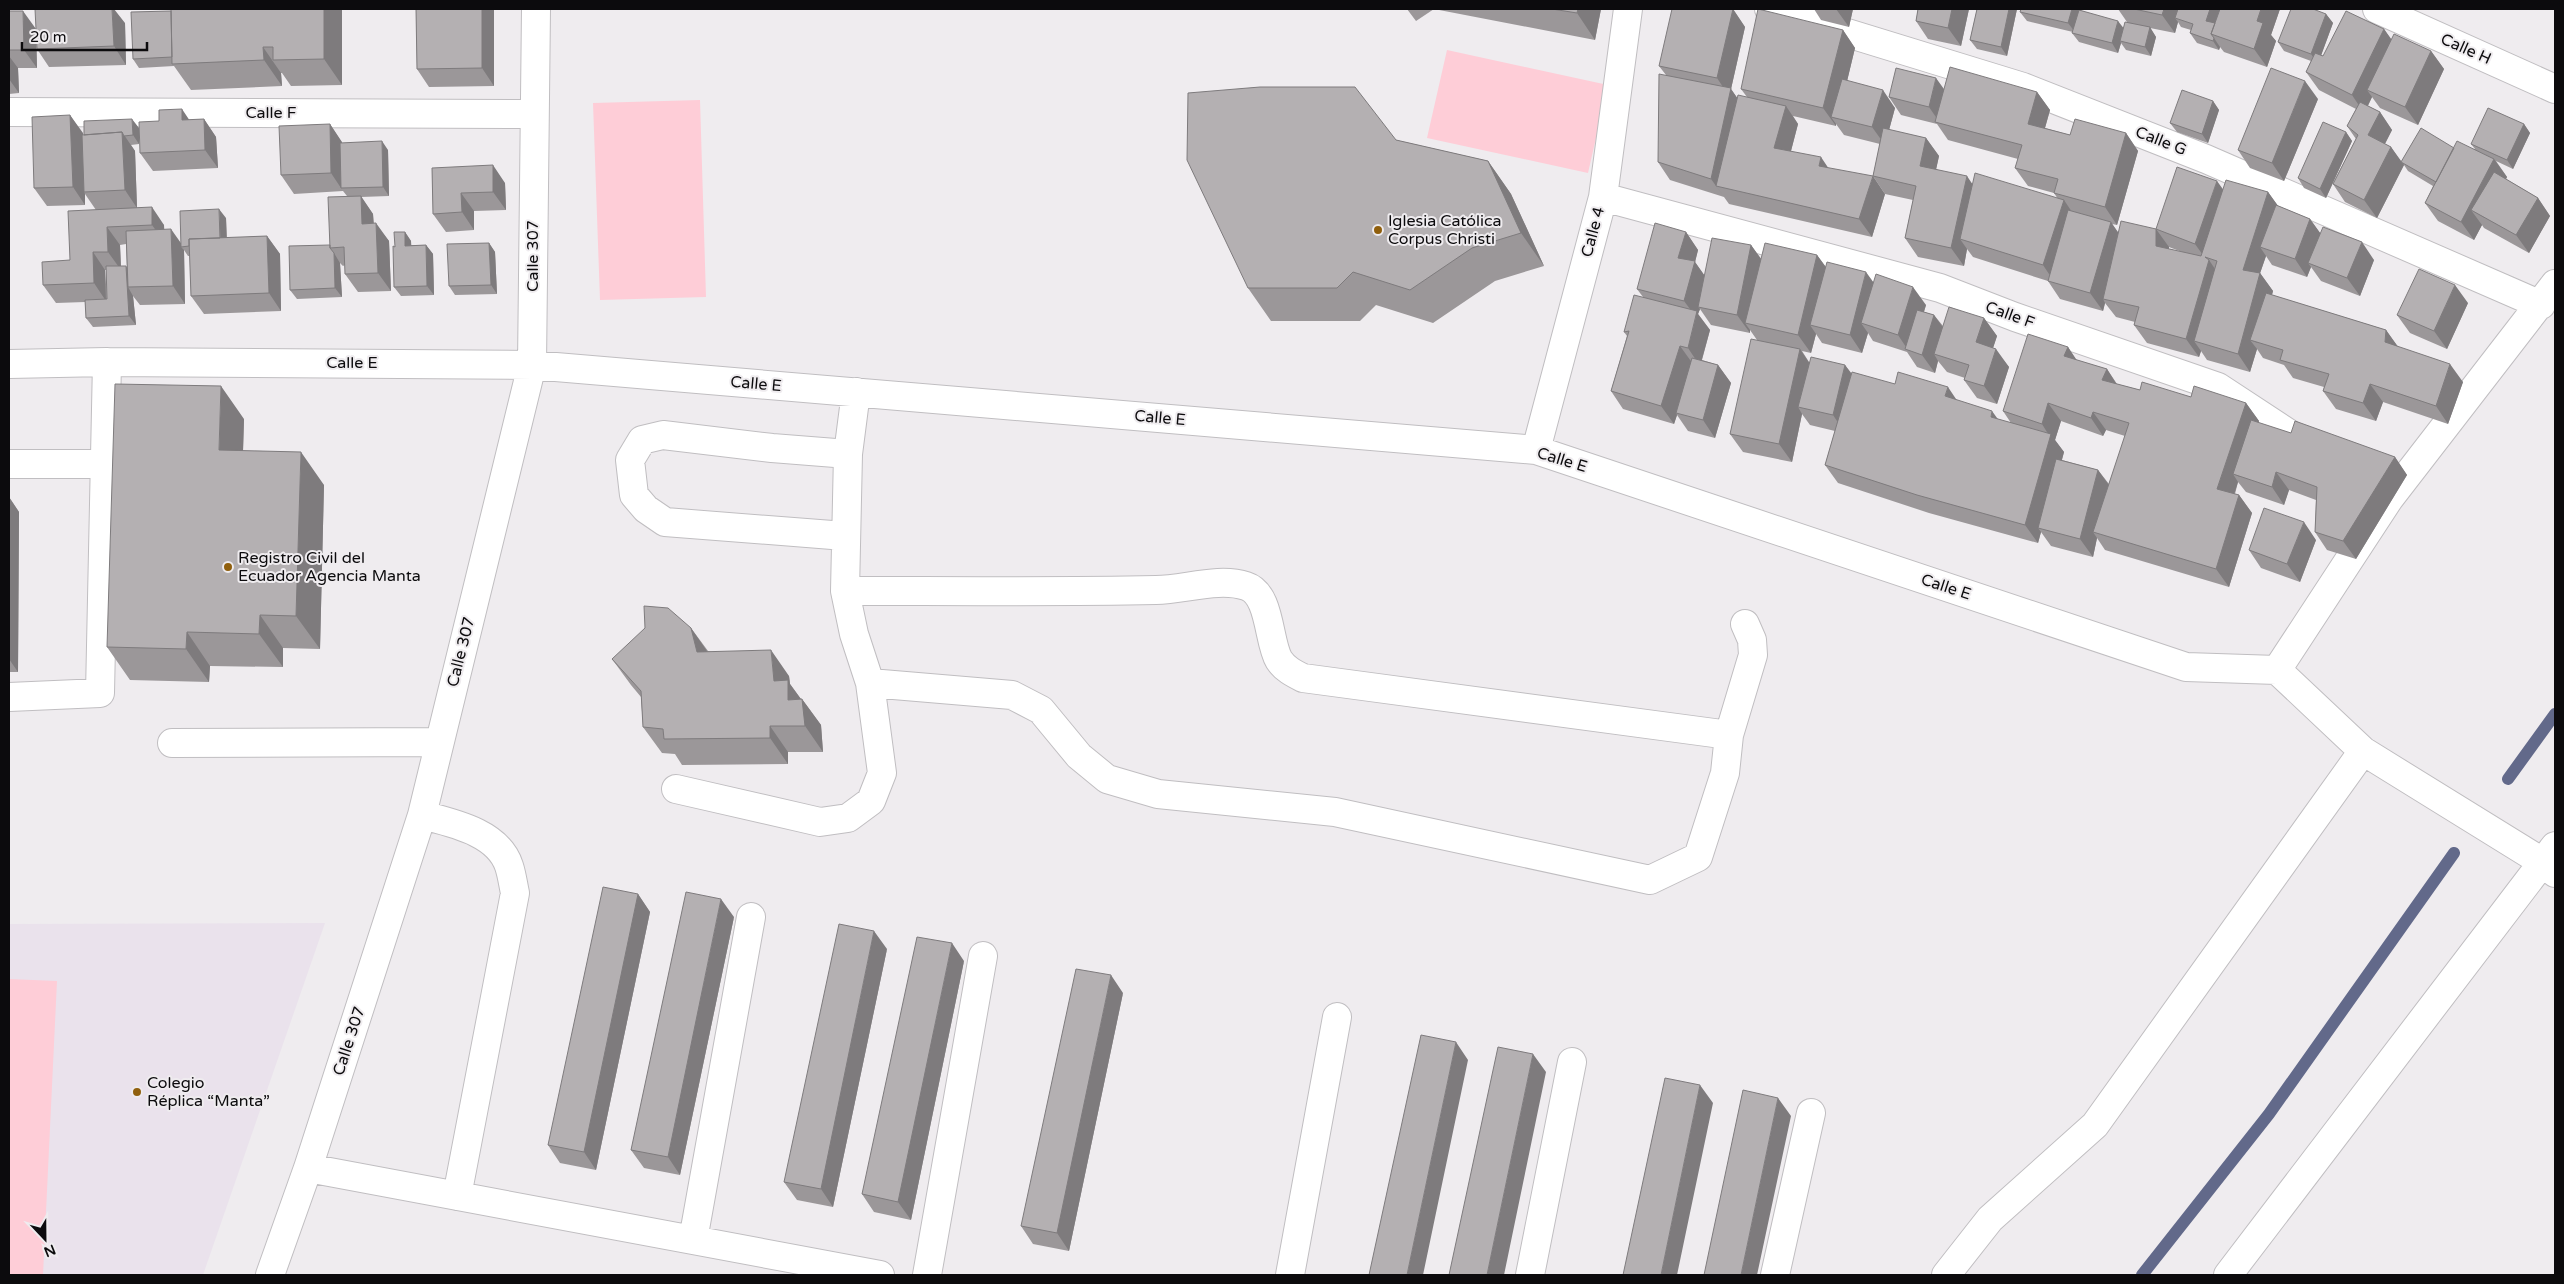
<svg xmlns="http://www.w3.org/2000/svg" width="2564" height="1284" viewBox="0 0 2564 1284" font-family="'Varela Round',sans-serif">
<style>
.built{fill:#eae2ec}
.pitch{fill:#fecdd7}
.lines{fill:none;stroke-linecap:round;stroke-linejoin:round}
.stream{stroke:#62698a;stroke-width:12}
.minor-casing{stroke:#c0bec1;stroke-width:30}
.minor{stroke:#fff;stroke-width:28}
.wall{fill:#9b9799;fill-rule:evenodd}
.shaded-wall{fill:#7e7b7d}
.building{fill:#b4b0b2;stroke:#7e7b7d}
.poi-dot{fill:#905f0d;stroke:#efecef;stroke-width:2}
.labels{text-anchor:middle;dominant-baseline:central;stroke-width:4;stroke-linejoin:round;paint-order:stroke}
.street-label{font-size:16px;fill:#0c0b0d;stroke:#efecef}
.poi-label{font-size:16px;fill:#0c0b0d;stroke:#efecef;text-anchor:start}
</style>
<rect width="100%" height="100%" fill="#efecef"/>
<!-- built -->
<path class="built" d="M325 923 203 1275H9V924Z"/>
<!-- pitch -->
<path class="pitch" d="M1447 50 1608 85 1588 173 1427 138Z
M700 100 706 297 600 300 593 103Z
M9 979 57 981 43 1275H9Z"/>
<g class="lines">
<!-- stream -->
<path class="stream" d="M2508 779 2555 714
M2142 1275 2269 1114 2454 853"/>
<!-- minor casing -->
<g class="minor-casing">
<path id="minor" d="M1769 9 2023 87 2206 159 2541 305
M2377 9 2555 89
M9 112 534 114
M1603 197 1940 288 2015 317 2218 387 2317 452
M9 364 107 362 532 365 1536 450 2186 667 2277 670
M1536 450 1603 197 1628 9
M9 464H105
M845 536 665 522 646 509 634 495 630 460 642 440 663 435 772 448 848 454
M845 591C948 591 1052 592 1156 590 1184 590 1218 577 1246 586 1271 594 1268 642 1279 660 1285 669 1293 673 1303 678L1729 735 1725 773 1698 857 1650 880 1335 812 1158 794 1107 779 1079 756 1041 710 1012 695 870 683
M2277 670 2389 499 2555 284
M2277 670 2363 751 2544 863 2555 873
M9 697 100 693 107 362
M1729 735 1753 655 1752 640 1745 624
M172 743 439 742
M676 789 820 822 848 818 871 801 882 773 870 683 854 634 845 591 848 454 856 392
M422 815C452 823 498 832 509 866 512 875 513 884 515 893L457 1196
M308 1168 880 1275
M693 1240 751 917
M270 1275 308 1168 422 815 532 365 536 9
M927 1275 983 956
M1290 1275 1337 1017
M1530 1275 1572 1062
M1775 1275 1811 1113
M1946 1275 1990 1219 2095 1125 2363 751
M2228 1275 2555 846"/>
</g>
<!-- minor -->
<use href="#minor" class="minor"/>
</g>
<!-- wall -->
<path class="wall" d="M171 9H342V85L291 86 282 73H281L282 86 191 90 174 66 139 68 133 59 171 11Z
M416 9H494V86L429 87 417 69Z
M1407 9H1434L1416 21Z
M1434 9H1601L1595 40Z
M1733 9 1745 27 1731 89 1737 98 1747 97 1741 89 1843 30 1855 48 1847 81 1895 108 1889 130 1926 138 1939 156 1936 169 1973 184 2058 199 2054 193 2028 186 2015 168 2018 159 1948 140 1937 124 1901 115 1889 97 1944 89 2037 92 2050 110 2045 128 2070 135 2126 133 2138 151 2117 225 2112 224 2118 232 2156 229 2223 189 2268 192 2278 206 2310 219 2320 233 2374 260 2360 296 2321 281 2311 267 2307 277 2272 265 2266 256 2260 273 2273 291 2272 295 2386 330 2397 346 2463 382 2448 424 2383 402 2376 421 2336 409 2323 391 2324 387 2293 378 2284 365 2263 358 2257 349 2250 372 2207 360 2201 351 2199 357 2147 343 2134 325 2135 322 2116 317 2105 303 2103 311 2060 299 2048 281 1973 257 1967 249 1964 266 1918 257 1905 238 1913 200 1885 194 1873 176 1880 144 1844 135 1836 124V126L1793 116 1798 124 1791 151 1885 194 1872 237 1729 204 1724 197 1670 180 1658 162 1666 75 1659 66ZM2169 247 2182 252 2169 249Z
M1814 9H1853L1849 27 1821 20Z
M1918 9H1969L1961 46 1928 39 1916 21Z
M1977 9H2017L2007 56 1977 49 1970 40Z
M2118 9H2280L2271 35 2276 41 2267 67 2224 52 2220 47 2219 50 2197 43 2190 33 2191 30 2181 27 2178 22 2175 33 2150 28 2156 37 2151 56 2126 50 2121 43 2118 53 2079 42 2072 33 2073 32 2027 21 2020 12 2080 10 2123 28 2127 22Z
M9 11 36 29 125 23 126 65 49 67 37 49 36 33 37 68H18L19 93 9 94Z
M2326 14 2333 23 2321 55 2323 56 2384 29 2391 40 2431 51 2444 69 2418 125 2380 108 2372 97 2368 106 2380 112 2392 130 2385 144 2391 147 2401 162 2454 148 2475 149 2471 144 2524 124 2530 133 2513 169 2496 161 2507 177 2506 179 2538 198 2550 216 2529 253 2484 228 2482 225 2474 240 2438 221 2425 203 2433 186 2408 171 2404 165 2377 218 2345 202 2333 184 2356 139 2347 126 2356 109 2319 90 2306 72 2311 61 2284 51 2278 42Z
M2318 99 2284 181 2250 168 2238 150Z
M2213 101 2219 110 2208 143 2177 132 2170 123Z
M70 115 83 135 139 128V144L131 145 135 151 137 208 164 225V229L181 244 226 218 227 238 267 236 280 254 281 311 204 314 191 296 190 256H188L184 250 185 304 140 305 133 296 136 325 93 327 86 318 85 302 56 303 43 285 70 260 96 210 85 194V205L47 206 34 188ZM126 244 127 268 121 266 120 245ZM105 270H106L107 299Z
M204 119 216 137 218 168 153 171 140 153 189 120Z
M330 124 342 143 388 150 389 196 361 197 373 214 374 223 389 241 391 291 358 292 345 274V265L343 266 340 263 342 297 297 299 290 290 330 245 347 196 343 191 294 194 281 175Z
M2346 132 2352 141 2326 198 2304 188 2298 178Z
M1396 140 1488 161 1511 194 1544 266 1495 281 1433 323 1376 305 1360 321H1271L1248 288Z
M432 168 505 183 506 210 474 211V230L446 232 433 214Z
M405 232 411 241V245H426L433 254 434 295 401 296 394 287 395 247Z
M1686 232 1698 250 1695 262 1704 275 1751 245 1761 259 1817 255 1826 267 1873 282 1926 305 1924 312 1934 315 1943 326 1984 318 1997 336 1993 348 2009 367 1997 404 1977 398 1964 380 1965 378 1947 372 1938 361 1935 373 1917 367 1907 352 1873 341 1868 333 1862 353 1822 343 1816 334 1811 353 1802 351 1809 362 1845 365 1852 374 1957 400 1998 419 2011 423 2003 411 2068 347 2076 360 2107 369 2117 384 2140 390 2191 397 2246 403 2259 421 2258 423 2291 433 2395 457 2407 475 2356 559 2327 550 2315 532 2316 500 2289 490 2284 505 2246 492 2238 482 2235 494 2239 495 2252 513 2229 587 2105 550 2097 538 2093 557 2051 546 2041 532 2038 543 1929 513 1838 483 1825 465 1835 431 1810 425 1802 414 1792 462 1743 452 1730 434 1757 340 1750 330V333L1711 325 1700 309 1698 314 1710 330 1702 360 1718 365 1731 383 1715 438 1688 431 1677 415 1674 424 1623 409 1611 391 1627 336 1624 332 1643 297 1637 289ZM2061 421 2103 436 2106 430 2125 436 2109 484 2098 470 2062 460 2064 452 2055 440Z
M489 243 495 252 497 294 455 295 449 286Z
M2468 303 2447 349 2410 333 2397 315Z
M244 419 243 451 324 485 320 649 283 648V667L210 666 209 682 130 680 107 647Z
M9 497 19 512 18 672H9Z
M2316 540 2300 582 2261 568 2249 550Z
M691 628 708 651 789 676 790 684 801 699H802L821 725 823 752H788V764L682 765 675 754 662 753 643 727 641 697 631 685 612 659Z
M638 894 650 912 596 1170 560 1163 548 1145Z
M734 917 680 1175 644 1168 631 1150Z
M887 949 833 1207 797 1200 784 1182Z
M964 961 911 1220 874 1212 862 1194Z
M1123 993 1069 1251 1033 1244 1021 1226Z"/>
<!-- shaded-wall -->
<path class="shaded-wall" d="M112 9H114L125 23 126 65 114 46Z
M324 9H342V85L324 59Z
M482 9H494V86L482 68Z
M1578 9H1601L1595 40 1577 13Z
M1733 9 1745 27 1731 89 1743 106 1716 186 1724 197 1711 179 1729 96 1717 78Z
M1836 9H1853L1849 27Z
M1952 9H1969L1961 46 1948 28Z
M2009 9H2017L2007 56 2001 47Z
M2072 9H2081L2075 32 2068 23Z
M2164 9H2181L2175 18 2178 22 2175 33 2162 15Z
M2210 9H2220L2213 30 2206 21Z
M2261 9H2280L2271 35 2276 41 2267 67 2254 49 2257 21Z
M23 11 36 29 37 68 24 50Z
M2326 14 2333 23 2318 64 2311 54Z
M2118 21 2125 30 2120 41 2121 43 2118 53 2112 43Z
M2150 27 2156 37 2151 56 2145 47Z
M2384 29 2397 47 2367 90 2372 97 2364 113 2352 95Z
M1843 30 1855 48 1838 119 1831 117 1836 124V126L1823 108Z
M2214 38 2220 47 2219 50 2213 41Z
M263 47 281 73 282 86 264 60Z
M2431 51 2444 69 2418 125 2405 107Z
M9 56 18 68 19 93 9 79Z
M1936 78 1949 96 1940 123 1929 107Z
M2305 81 2318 99 2284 181 2272 163Z
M1883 90 1895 108 1885 145 1872 127Z
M2037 92 2050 110 2041 142 2028 124Z
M2213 101 2219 110 2208 143 2202 134Z
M1786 106 1798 124 1787 166 1774 148Z
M182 109 194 127 182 120Z
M2380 112 2392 130 2380 153 2368 135Z
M70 115 83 133 85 192H84L85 194V205L73 187Z
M132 119 139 128V144L133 135Z
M204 119 216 137 218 168 205 150Z
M330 124 342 142 343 188H341L343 191 331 173Z
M2524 124 2530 133 2513 169 2507 160Z
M122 132 135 151 137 208 125 190Z
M2346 132 2352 141 2326 198 2320 189Z
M2126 133 2138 151 2117 225 2105 207Z
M1926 138 1939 156 1933 184 1920 166Z
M382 141 388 150 389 196 383 187Z
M2391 147 2404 165 2377 218 2364 200Z
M1821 157 1833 175 1819 166Z
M2494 159 2507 177 2485 218 2471 210 2482 225 2474 240 2461 222Z
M1488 161 1511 194 1544 266 1521 233Z
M493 165 505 183 506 210 493 192Z
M1873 176 1885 194 1872 237 1859 219Z
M1967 176 1979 194 1960 239 1967 249 1964 266 1951 248Z
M2217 181 2230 199 2205 257 2208 262 2195 244Z
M2268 192 2281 210 2260 247 2266 256 2255 288 2243 270Z
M461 193 474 211V230L462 212Z
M361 196 373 214 374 242 362 224Z
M2538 198 2550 216 2529 253 2516 235Z
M2064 200 2076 218 2055 283 2043 265Z
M152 207 164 225 165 243 152 225Z
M219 209 226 218 227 255 221 246Z
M2310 219 2323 237 2308 263 2311 267 2307 277 2295 259Z
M2111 222 2123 240 2103 299 2105 303 2103 311 2090 293Z
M376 223 389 241 391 291 378 273Z
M107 227 120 245 121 270 108 252Z
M171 229 183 246 181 247 184 250 185 304 173 286Z
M2156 229 2169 247V264L2156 246Z
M405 232 411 241 412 255 405 246Z
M1686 232 1698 250 1695 262 1707 279 1698 307 1700 309 1698 314 1710 330 1700 366 1688 348 1696 317 1684 301 1678 258Z
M267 236 280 254 281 311 269 293Z
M2362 242 2374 260 2360 296 2347 278Z
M489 243 495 252 497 294 491 285Z
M426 245 433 254 434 295 427 286Z
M1751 245 1764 263 1745 323 1750 330V333L1737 315Z
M93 252 105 270 106 301 94 283Z
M334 253 340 263 342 297 335 288Z
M1817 255 1830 273 1810 325 1816 334 1811 353 1798 335Z
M2209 260 2221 278 2194 341 2201 351 2199 357 2186 339Z
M126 266 132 275 128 287 133 296 136 325 129 316Z
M1866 272 1879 290 1861 323 1868 333 1862 353 1850 335Z
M2260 273 2273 291 2258 343 2250 340 2257 349 2250 372 2238 354Z
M2455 285 2468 303 2447 349 2434 331Z
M1913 287 1926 305 1911 351 1908 350 1898 335Z
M1934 315 1947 333 1934 354 1938 361 1935 373 1922 355Z
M1984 318 1997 336 1989 360 1976 342Z
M2386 330 2399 348 2385 342Z
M1680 346 1693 364 1676 413 1677 415 1674 424 1661 406Z
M2068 347 2080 365 2064 356Z
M1800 349 1812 367 1798 407 1802 414 1792 462 1779 444Z
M1996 349 2009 367 1997 404 1984 386Z
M2450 364 2463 382 2448 424 2436 406Z
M1718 365 1731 383 1715 438 1703 420Z
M1845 365 1858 383 1845 433 1833 415Z
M2107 369 2119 388 2102 380Z
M2370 384 2383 402 2376 421 2363 403Z
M221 386 244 419 242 483 219 450Z
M1948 387 1960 405 1945 396Z
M2048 403 2061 421 2055 440 2064 452 2042 529 2038 528 2041 532 2038 543 2025 525 2050 437 2042 424Z
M2246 403 2259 421 2240 477 2233 474 2238 482 2230 507 2217 489Z
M1992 411 2005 429 1991 417Z
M2093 412 2106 430 2103 436 2091 418Z
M301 452 324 485 320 649 296 616Z
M2395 457 2407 475 2356 559 2343 541Z
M2098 470 2111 488 2093 532 2097 538 2093 557 2080 539Z
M2276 472 2289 490 2284 505 2272 487Z
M2239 495 2252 513 2229 587 2216 569Z
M9 497 19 512 18 672 9 659Z
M2304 522 2316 540 2300 582 2287 564Z
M260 615 283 648V667L259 634Z
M691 628 709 654 697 652Z
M187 632 210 666 209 682 186 649Z
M771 650 789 676 790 684 803 702 802 699 821 725 823 752 774 681Z
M770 726 788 752V764L770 738Z
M638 894 650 912 596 1170 584 1152Z
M721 899 734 917 680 1175 668 1157Z
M874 931 887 949 833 1207 821 1189Z
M952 943 964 961 911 1220 898 1202Z
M1111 975 1123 993 1069 1251 1057 1233Z
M1456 1042 1468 1060 1423 1275H1407Z
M1533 1054 1546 1072 1504 1275H1487Z
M1700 1085 1713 1103 1677 1275H1661Z
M1778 1098 1791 1116 1757 1275H1741Z"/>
<!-- building -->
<path class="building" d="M35 9H112L114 46 37 49Z
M171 9H324V59L273 60V47H263L264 60 172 64Z
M416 9H482V68L417 69Z
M1552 9H1578L1577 13Z
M1672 9H1733L1717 78 1659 66Z
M1758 9 1843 30 1823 108 1741 89Z
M1918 9H1952L1948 28 1916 21Z
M1977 9H2009L2001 47 1970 40Z
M2021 9H2072L2068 23 2020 12Z
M2134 9H2164L2162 15Z
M2178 9H2210L2206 21 2215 23 2211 34 2214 38 2213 41 2190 33 2193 24 2175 18Z
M2220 9H2261L2257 21 2263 23 2254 49 2211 34Z
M2291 9H2313L2326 14 2311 54 2278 42Z
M2079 10 2118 21 2112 43 2072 33Z
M9 11H23L24 50H9Z
M171 11 172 57 133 59 131 12Z
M2346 11 2384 29 2352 95 2306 72 2315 53 2323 56Z
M2125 22 2150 27 2145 47 2120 41Z
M2394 34 2431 51 2405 107 2367 90Z
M1950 67 2037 92 2028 124 2070 135 2075 119 2126 133 2105 207 2054 193 2058 179 2015 168 2022 145 1935 122Z
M1896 68 1936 78 1929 107 1889 97Z
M2271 68 2305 81 2272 163 2238 150Z
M1659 74 1731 88 1711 179 1658 162Z
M1842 79 1883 90 1872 127 1831 117Z
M1260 87H1355L1396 140 1488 161 1521 233 1472 248 1410 290 1353 272 1337 288H1248L1187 160 1188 93Z
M2182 90 2213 101 2202 134 2170 123Z
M1738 95 1786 106 1774 148 1821 157 1819 166 1873 176 1859 219 1716 186Z
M2360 102 2380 112 2368 135 2391 147 2364 200 2333 184 2358 135 2347 126Z
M2488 108 2524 124 2507 160 2471 144Z
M182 109V120L204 119 205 150 140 153 139 122 159 121V110Z
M70 115 73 187 34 188 32 117Z
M132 119 133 135 124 136 122 132 84 135V121Z
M2323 122 2346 132 2320 189 2298 178Z
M330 124 331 173 281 175 279 126Z
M1883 128 1926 138 1920 166 1967 176 1951 248 1905 238 1916 186 1873 176Z
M2421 128 2454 148 2436 182 2401 162Z
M122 132 125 190 84 192 82 135Z
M382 141 383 187 341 188 340 143Z
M2457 141 2494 159 2461 222 2425 203Z
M493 165V192L461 193 462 212 433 214 432 168Z
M2177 167 2217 181 2195 244 2156 229Z
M2494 172 2538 198 2516 235 2471 210Z
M1975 173 2064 200 2043 265 1960 239Z
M2226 180 2268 192 2243 270 2260 273 2238 354 2194 341 2217 261 2205 257 2209 260 2186 339 2134 325 2139 307 2103 299 2121 221 2156 229V246L2201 256Z
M361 196 362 224 376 223 378 273 345 274 344 247 330 248 328 197Z
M2276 205 2310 219 2295 259 2260 247Z
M152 207V225L107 227 108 252H93L94 283 43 285 42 262 70 260 68 211Z
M219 209 220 238 189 239V246L181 247 180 211Z
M2068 210 2111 222 2090 293 2048 281Z
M1655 223 1686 232 1678 258 1695 261 1684 301 1637 289Z
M2323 227 2362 242 2347 278 2308 263Z
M171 229 173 286 128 287 126 231Z
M394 232H405V246L426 245 427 286 394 287 393 246 395 247Z
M267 236 269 293 191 296 189 239Z
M1712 238 1751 245 1737 315 1698 307Z
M489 243 491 285 449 286 447 244Z
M1765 243 1817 255 1798 335 1745 323Z
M330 245V248L334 253 335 288 290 290 289 246Z
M1827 262 1866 272 1850 335 1810 325Z
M106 266H126L129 316 86 318 85 300 107 299Z
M2419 269 2455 285 2434 331 2397 315Z
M1876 274 1913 287 1898 335 1861 323Z
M2266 293 2386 330 2385 342 2450 364 2436 406 2370 384 2363 403 2323 391 2329 374 2280 360 2283 350 2250 340Z
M1634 295 1697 311 1688 348 1680 346 1661 406 1611 391 1629 331 1624 332Z
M1949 307 1984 318 1976 342 1996 349 1984 386 1964 380 1969 365 1934 354Z
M1917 310 1934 315 1922 355 1905 349Z
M2028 334 2068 347 2064 356 2107 369 2102 380 2140 390 2142 382 2191 397 2194 386 2246 403 2217 489 2239 495 2216 569 2093 532 2129 423 2093 412 2091 418 2048 403 2042 424 2003 411Z
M1751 339 1800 349 1779 444 1730 434Z
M1811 357 1845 365 1833 415 1798 407Z
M1692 358 1718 365 1703 420 1676 413Z
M1852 372 1895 384 1898 372 1948 387 1945 396 1992 411 1991 417 2051 434 2025 525 1917 495 1825 465Z
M115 384 221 386 219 450 301 452 296 616 260 615 259 634 187 632 186 649 107 647Z
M2251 420 2291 433 2295 421 2395 457 2343 541 2315 532 2317 487 2276 472 2272 487 2233 474Z
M2056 459 2098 470 2080 539 2038 528Z
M2264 508 2304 522 2287 564 2249 550Z
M644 606 668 608 691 628 697 652 771 650 774 681 788 680V700L802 699 805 726H770V738L664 739 663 729 643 727 641 691 612 659 645 628Z
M603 887 638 894 584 1152 548 1145Z
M686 892 721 899 668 1157 631 1150Z
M839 924 874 931 821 1189 784 1182Z
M917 937 952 943 898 1202 862 1194Z
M1076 969 1111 975 1057 1233 1021 1226Z
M1421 1035 1456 1042 1407 1275H1369Z
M1498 1047 1533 1054 1487 1275H1449Z
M1665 1078 1700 1085 1661 1275H1623Z
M1743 1090 1778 1098 1741 1275H1704Z"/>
<!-- markers -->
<g class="poi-dot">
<circle cx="1378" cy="230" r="5"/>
<circle cx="228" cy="567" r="5"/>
<circle cx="137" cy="1092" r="5"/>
</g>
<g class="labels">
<!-- street labels -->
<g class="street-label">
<text transform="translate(2466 49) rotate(24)">Calle H</text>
<text x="271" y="113">Calle F</text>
<text transform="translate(2161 141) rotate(21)">Calle G</text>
<text transform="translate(1593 232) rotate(-75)">Calle 4</text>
<text transform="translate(533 256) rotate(-90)">Calle 307</text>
<text transform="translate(2010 315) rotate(20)">Calle F</text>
<text x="352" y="363">Calle E</text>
<text transform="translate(756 384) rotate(5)">Calle E</text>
<text transform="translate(1160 418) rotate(5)">Calle E</text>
<text transform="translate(1562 460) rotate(17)">Calle E</text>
<text transform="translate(1946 587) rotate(18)">Calle E</text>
<text transform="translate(461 652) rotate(-76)">Calle 307</text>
<text transform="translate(349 1041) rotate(-72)">Calle 307</text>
</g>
<!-- poi labels -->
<g class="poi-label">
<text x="1388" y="221">Iglesia Católica<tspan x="1388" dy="18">Corpus Christi</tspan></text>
<text x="238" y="558">Registro Civil del<tspan x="238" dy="18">Ecuador Agencia Manta</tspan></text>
<text x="147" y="1083">Colegio<tspan x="147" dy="18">Réplica “Manta”</tspan></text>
</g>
</g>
<!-- border -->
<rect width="2564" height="1284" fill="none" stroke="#0c0b0d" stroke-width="20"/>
<!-- north arrow -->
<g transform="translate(45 1239) rotate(158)" stroke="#efecef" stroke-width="4" paint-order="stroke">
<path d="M0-4L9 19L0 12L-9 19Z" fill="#0c0b0d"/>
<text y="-8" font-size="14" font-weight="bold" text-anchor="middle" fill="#0c0b0d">N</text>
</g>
<!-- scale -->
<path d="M22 42v8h125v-8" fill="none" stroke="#0c0b0d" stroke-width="2.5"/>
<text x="30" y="42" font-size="15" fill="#0c0b0d" stroke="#efecef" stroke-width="4" paint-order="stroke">20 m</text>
</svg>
